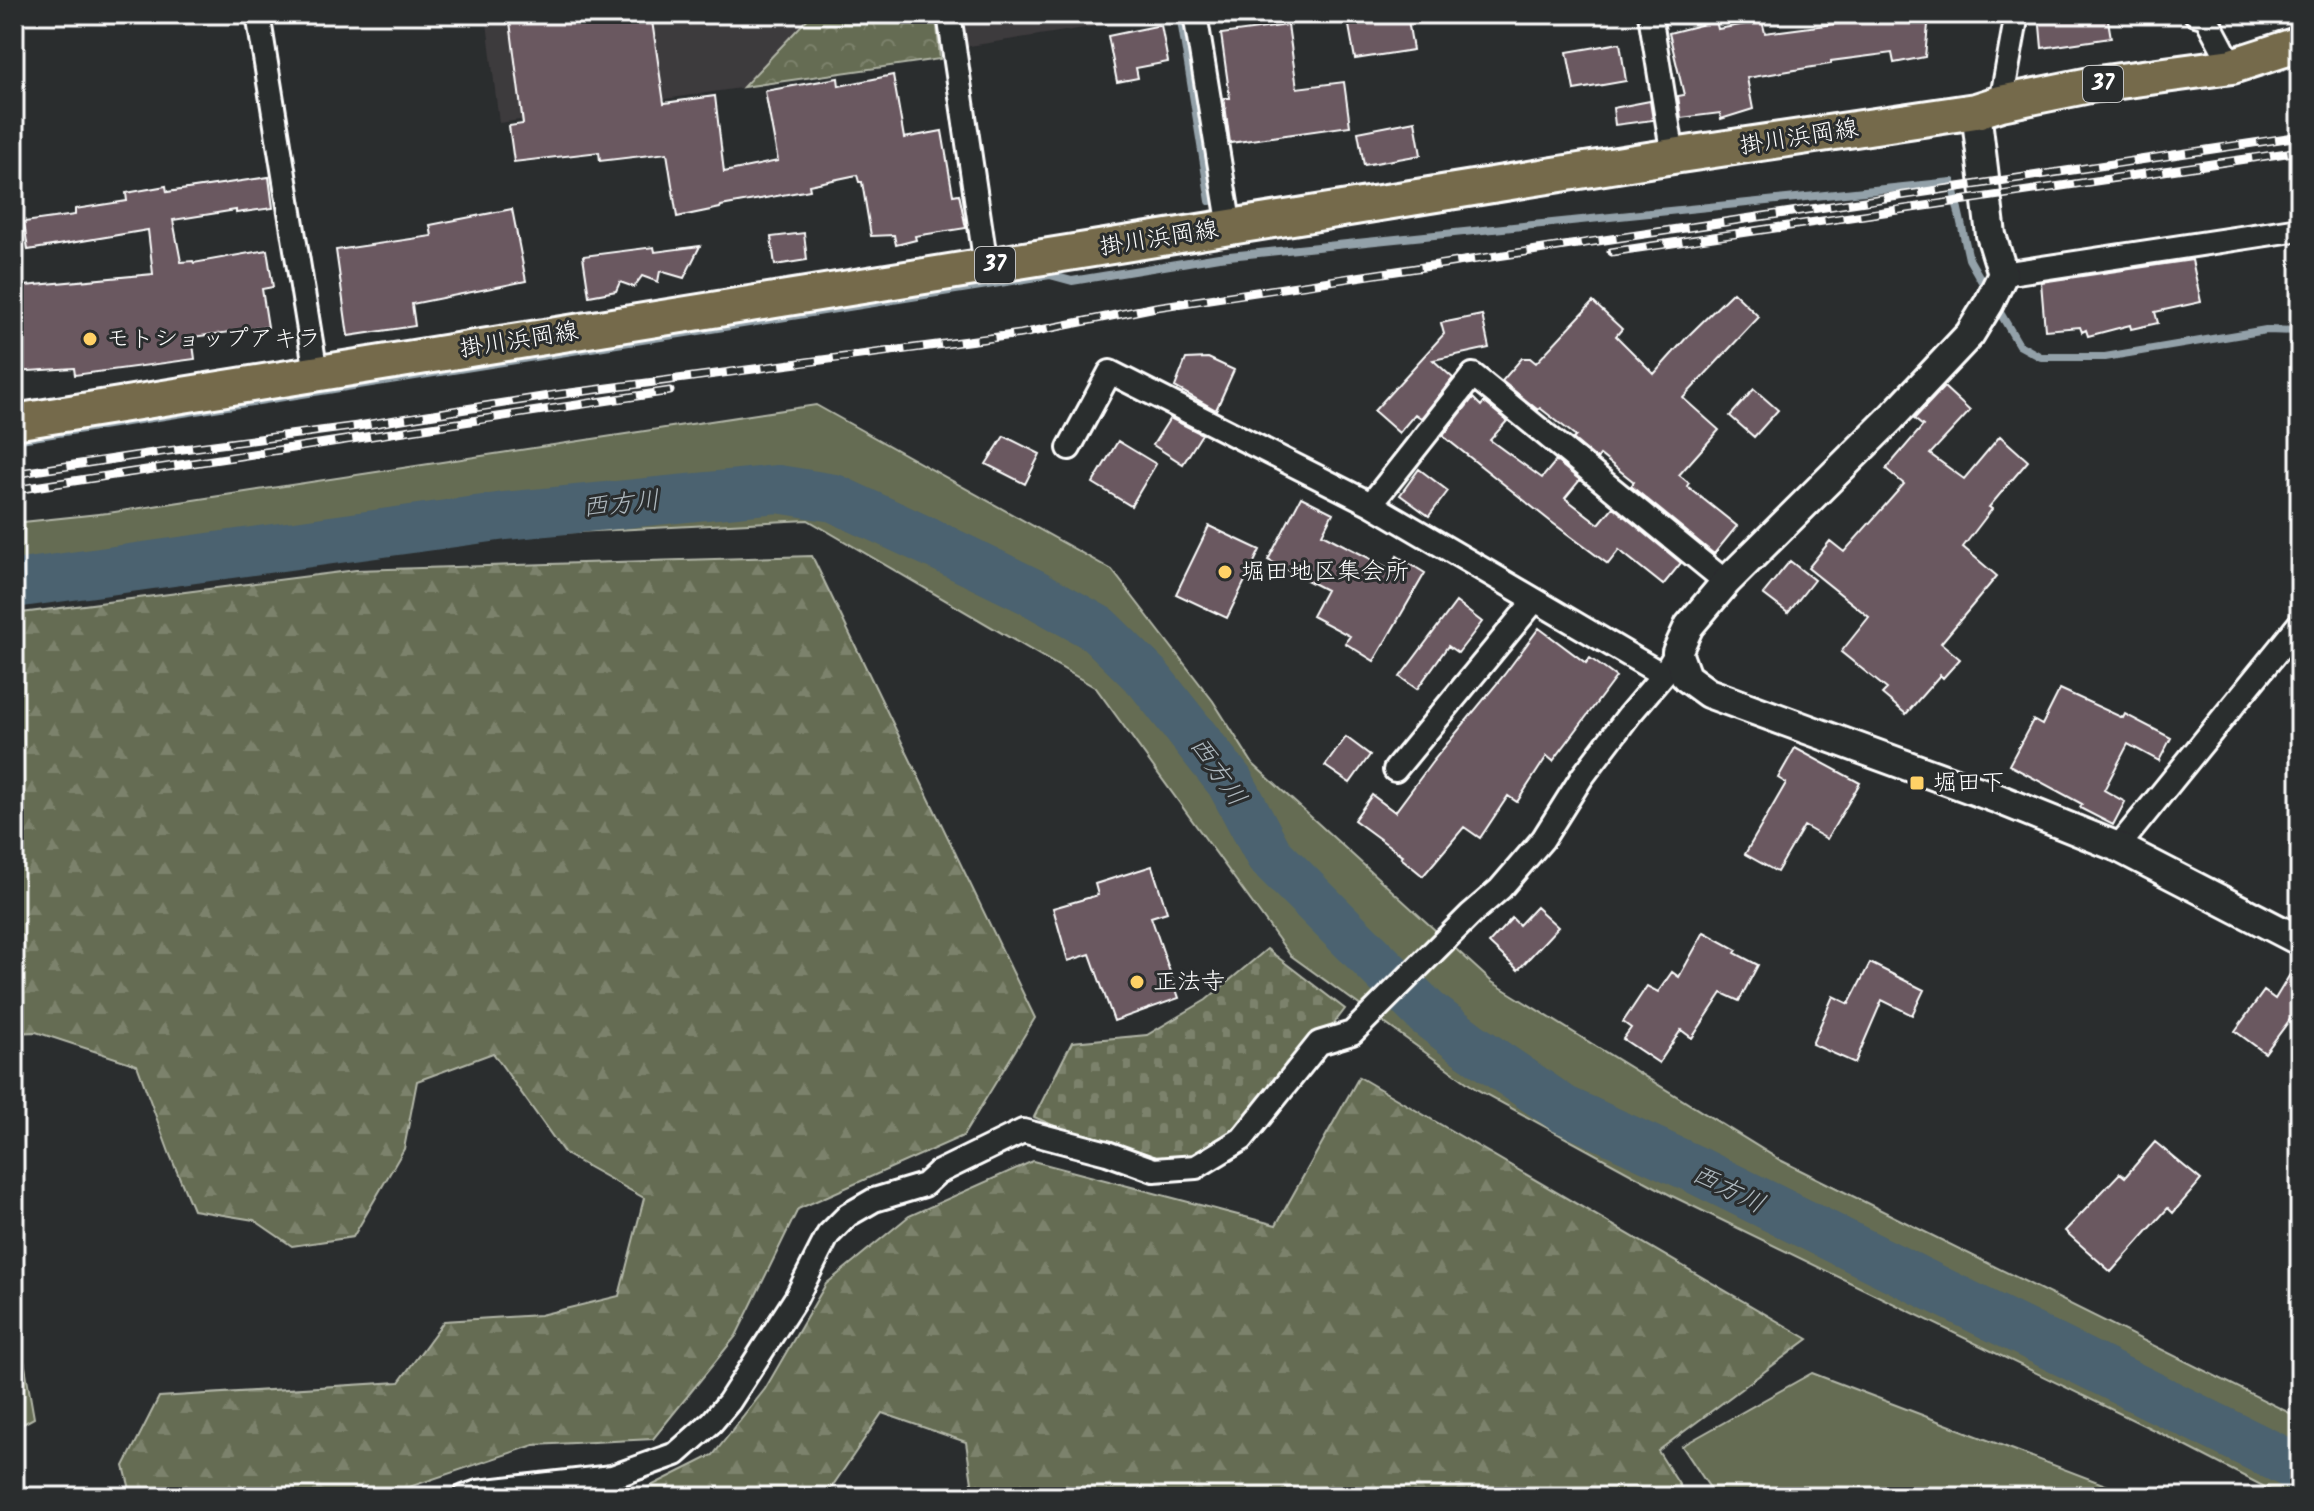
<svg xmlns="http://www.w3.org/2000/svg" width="2314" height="1511" viewBox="0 0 2314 1511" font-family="Kalam,'Klee One',sans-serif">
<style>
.built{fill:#3e3a3d}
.grass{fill:#656c52;stroke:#b2b6a8;stroke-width:2}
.forest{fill:url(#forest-firs);stroke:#b2b6a8;stroke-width:2}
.cemetery{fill:url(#cemetery-stones);stroke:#b2b6a8;stroke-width:2}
.park{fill:url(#park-crowns);stroke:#b2b6a8;stroke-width:2}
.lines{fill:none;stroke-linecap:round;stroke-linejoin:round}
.stream{stroke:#93a1a9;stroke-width:8}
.river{stroke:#4b626f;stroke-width:48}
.building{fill:#6b5961;stroke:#fff;stroke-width:2}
.minor-casing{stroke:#fff;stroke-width:28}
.tertiary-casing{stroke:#fff;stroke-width:34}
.primary-casing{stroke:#fff;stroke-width:40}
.minor{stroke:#2a2d2e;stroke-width:22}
.tertiary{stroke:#2a2d2e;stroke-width:28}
.primary{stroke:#756b4b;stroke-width:34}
.rail-casing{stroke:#fff;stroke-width:9}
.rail{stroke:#2a2d2e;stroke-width:6;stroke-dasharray:18;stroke-linecap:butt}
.poi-dot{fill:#ffd166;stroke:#2a2d2e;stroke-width:3}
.labels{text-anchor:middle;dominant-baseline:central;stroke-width:6;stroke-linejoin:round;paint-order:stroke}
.shield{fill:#2a2d2e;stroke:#bfc0c0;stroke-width:2}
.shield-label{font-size:22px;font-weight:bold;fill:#fff}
.street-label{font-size:24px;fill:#fff;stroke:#2a2d2e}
.poi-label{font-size:24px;fill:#fff;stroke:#2a2d2e;text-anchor:start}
.water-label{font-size:26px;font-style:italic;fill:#aeb8be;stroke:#2a2d2e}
</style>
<defs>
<pattern id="forest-firs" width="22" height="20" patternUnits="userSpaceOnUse" patternTransform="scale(2)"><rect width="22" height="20" fill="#656c52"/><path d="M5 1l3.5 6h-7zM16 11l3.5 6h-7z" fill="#7c826c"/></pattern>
<pattern id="cemetery-stones" width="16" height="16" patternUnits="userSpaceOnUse" patternTransform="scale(2)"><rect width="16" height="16" fill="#656c52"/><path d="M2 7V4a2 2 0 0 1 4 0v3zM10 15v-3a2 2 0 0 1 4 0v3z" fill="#7c826c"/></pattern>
<pattern id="park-crowns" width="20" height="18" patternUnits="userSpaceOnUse" patternTransform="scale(2)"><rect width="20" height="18" fill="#656c52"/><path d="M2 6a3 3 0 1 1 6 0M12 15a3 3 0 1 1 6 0" fill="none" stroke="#7c826c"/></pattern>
</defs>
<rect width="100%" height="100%" fill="#2a2d2e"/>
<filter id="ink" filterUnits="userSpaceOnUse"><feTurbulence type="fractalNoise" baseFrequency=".0125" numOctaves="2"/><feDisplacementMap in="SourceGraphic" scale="16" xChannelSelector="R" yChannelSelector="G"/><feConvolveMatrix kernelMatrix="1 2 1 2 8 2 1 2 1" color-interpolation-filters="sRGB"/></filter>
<g filter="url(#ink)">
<!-- built -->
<path class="built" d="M486 14H936L940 59 499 123Z
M959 14H1174L963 47Z"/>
<!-- grass -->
<path class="grass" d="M816 405 1112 570 1213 701 1253 764 1492 982 1780 1160 2300 1418V1497H2284L2164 1435 1672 1196 1476 1089 1290 955 1096 688 808 520 285 547 14 598V523L108 513Z
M14 1303 34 1418 14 1429Z
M1812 1373 2137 1497H1716L1682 1446Z"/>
<!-- forest -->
<path class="forest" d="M812 556 1035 1018 963 1136 798 1209 736 1336 653 1439 534 1445 403 1489 395 1497H132L124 1466 159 1397 399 1382 444 1321 540 1315 619 1296 644 1198 565 1154 493 1053 417 1081 404 1149 353 1237 292 1246 254 1220 193 1210 170 1155 137 1065 36 1032 14 1033V614L356 570Z
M1359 1077 1808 1339 1658 1451 1687 1497H974L966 1442 882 1413 825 1497H605L637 1493 713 1455 765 1389 826 1284 909 1216 1033 1161 1276 1225Z"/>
<!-- cemetery -->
<path class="cemetery" d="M1267 949 1345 1009 1319 1043 1212 1158 1154 1170 1034 1117 1072 1042 1147 1035 1206 1000Z"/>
<!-- park -->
<path class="park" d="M812 14H936L940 59 743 87Z"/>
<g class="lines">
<!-- stream -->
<path class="stream" d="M1180 14 1210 201
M1995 304 2019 345 2041 357H2105L2266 330 2300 331
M14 440 1050 275 1072 281 1219 257 1952 182 1969 259 1988 292"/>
<!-- river -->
<path class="river" d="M14 584 505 516 778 489 834 498 944 549 1032 592 1098 629 1148 678 1230 782 1269 855 1427 1013 1468 1044 1563 1109 1696 1170 2300 1469"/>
</g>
<!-- building -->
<path class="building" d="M509 14H651L664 103 715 96 724 172 778 161 765 91 838 78 839 86 893 75 904 138 942 131 953 195 959 194 966 228 915 236 916 240 896 245 894 235 871 236 862 182H859L857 175 809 185 810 190 721 206 720 208 677 217 667 153 600 161 599 152 514 162 509 126 523 124Z
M1381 14H1407L1413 50 1355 59 1348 20Z
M1886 14H1929L1925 57 1894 63 1892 53 1831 61V64L1747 78 1753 109 1721 119 1720 113 1681 118 1678 96 1684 95 1669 33 1716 21 1718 29 1762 21 1765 33 1886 17Z
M2039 14H2107L2111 38 2042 48Z
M1161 25 1168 62 1136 68 1138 78 1117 82 1108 36Z
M1288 25 1297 88 1344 82 1350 126 1230 143 1224 98H1230L1221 34Z
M1620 43 1626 81 1574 90 1567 52Z
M1650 101 1653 120 1615 125 1613 108Z
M1415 121 1421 155 1364 165 1358 132Z
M269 177 273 208 236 213V210L173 220 181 262 193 261 194 263 267 250 273 287 262 289 268 327 192 337 195 359 75 375 74 368 14 372V287L153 274 148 230 28 250 24 222 75 215V209L127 201 126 193 166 186 167 192Z
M512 209 526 281 412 304 415 326 348 336 336 250 432 236 430 225Z
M804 233 807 260 775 265 771 237Z
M700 246 684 278 660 271 658 282 642 276 634 287 620 282 616 291 589 296 583 256 654 247 655 252Z
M2192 260 2201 302 2155 312 2158 323 2131 329 2130 325 2088 336 2086 330 2082 332 2080 327 2045 330 2041 282Z
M1733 292 1759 317 1683 398 1719 430 1679 475 1689 483 1687 486 1737 526 1714 554 1631 486 1634 482 1600 455 1597 459 1573 439 1576 436 1540 408 1538 410 1502 381 1522 358H1530L1536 363 1593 302 1622 329 1616 336 1654 374 1688 336Z
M1482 315 1489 348 1433 360 1453 378 1421 418 1415 414 1399 433 1374 411 1444 334 1441 323Z
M1208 358 1234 370 1216 410 1175 387 1186 359Z
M1944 387 1970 411 1930 454 1964 479 2000 436 2028 461 1989 507 1992 509 1963 547 1997 576 1941 643 1960 659 1943 678 1940 675 1906 714 1882 694 1887 689 1841 652 1869 617 1808 568 1830 541 1844 552 1904 484 1886 469 1923 426 1914 419Z
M1754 389 1778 410 1754 437 1730 416Z
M1473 398 1481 406 1484 402 1507 421 1490 440 1542 478 1556 461 1580 480 1565 498 1599 524 1613 507 1681 563 1663 585 1619 550 1608 564 1550 521 1443 436Z
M1170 418 1202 434 1183 464 1153 445Z
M1004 436 1040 454 1025 484 986 464Z
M1118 441 1156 464 1131 506 1093 483Z
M1419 469 1448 491 1429 516 1400 495Z
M1301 497 1333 513 1322 534 1390 569 1397 556 1425 573 1374 661 1345 643 1350 636 1312 616 1326 590 1268 560Z
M1209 526 1260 550 1227 618 1176 594Z
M1790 561 1814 580 1788 613 1763 594Z
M1456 602 1482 622 1458 653 1448 646 1417 689 1400 677Z
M1539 628 1586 663 1590 658 1616 677 1553 761 1547 756 1517 802 1508 796 1480 838 1464 827 1423 876 1401 858 1403 856 1354 820 1372 795 1395 812 1433 761 1504 675Z
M2060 689 2123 718 2125 714 2171 738 2159 761 2128 744 2104 790 2125 802 2113 825 2080 808 2082 804 2009 765 2033 720 2042 725Z
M1346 737 1370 755 1350 783 1325 766Z
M1795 748 1860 783 1827 839 1804 826 1777 872 1745 854 1786 783 1778 778Z
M1152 866 1167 912 1151 917 1179 998 1114 1021 1090 954 1068 961 1053 908 1098 895 1095 884Z
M1536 907 1558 927 1518 970 1489 943 1512 918 1519 925Z
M1704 932 1737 950 1735 953 1758 965 1739 1001 1722 993 1692 1038 1681 1030 1659 1063 1623 1039 1631 1028 1623 1022 1647 986 1658 992 1672 972 1679 977Z
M2300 958V1006L2265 1053 2235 1031 2264 991 2275 999Z
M1870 963 1924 990 1912 1015 1882 1000 1855 1063 1812 1044 1833 996 1849 1004Z
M2155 1142 2201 1180 2173 1213 2168 1208 2111 1272 2065 1231 2120 1173 2125 1177Z"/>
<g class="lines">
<!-- minor casing -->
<g class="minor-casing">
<path id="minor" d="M258 14 316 373
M949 14 986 266
M1195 14 1230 228
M1650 14 1673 156
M2196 14 2206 17 2232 66
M2001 103 2017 14
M2003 274 2300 229
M1069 448 1110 372 1371 504 1663 675
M1371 504 1473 375 1726 582
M1395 770 1535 600
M2118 847 2300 623
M464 1497 478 1492 612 1477 676 1454 712 1422 729 1402 796 1298 828 1235 848 1215 874 1200 924 1185 937 1173 1023 1131 1107 1153 1154 1170 1196 1167 1242 1139 1319 1043 1352 1033 1471 914 1500 889 1543 839 1582 777 1629 715 1663 675 1677 652"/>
</g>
<!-- tertiary casing -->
<g class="tertiary-casing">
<path id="tertiary" d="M1976 111 1991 235 2003 274 1989 303 1970 334 1891 418 1726 582 1689 626 1677 652 1686 677 1708 693 1996 798 2118 847 2300 941"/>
</g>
<!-- primary casing -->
<g class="primary-casing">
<path id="primary" d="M14 422 1673 156 1976 111 2001 103 2090 85 2232 66 2300 44"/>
</g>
<!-- minor -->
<use href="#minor" class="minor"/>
<!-- tertiary -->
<use href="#tertiary" class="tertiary"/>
<!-- primary -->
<use href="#primary" class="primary"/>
<!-- rail casing -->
<g class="rail-casing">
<path id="rail" d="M1611 252 2300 151
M14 474 160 452 358 426 555 395 1021 334 1156 307 2300 136
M14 490 670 391"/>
</g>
<!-- rail -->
<use href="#rail" class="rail"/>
</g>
</g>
<!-- markers -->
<g class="poi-dot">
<circle cx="90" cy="339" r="8"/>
<circle cx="1225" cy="572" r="8"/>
<rect x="1909" y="775" width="16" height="16" rx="4"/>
<circle cx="1137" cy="982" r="8"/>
</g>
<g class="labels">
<!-- shield labels -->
<g class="shield">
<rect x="2083" y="66" width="40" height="36" rx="6"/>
<rect x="975" y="247" width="40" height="36" rx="6"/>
</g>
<g class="shield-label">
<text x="2103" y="84">37</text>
<text x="995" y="265">37</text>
</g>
<!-- street labels -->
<g class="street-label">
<text transform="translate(1799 138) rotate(-9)">掛川浜岡線</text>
<text transform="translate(1159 239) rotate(-9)">掛川浜岡線</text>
<text transform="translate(519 341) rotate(-9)">掛川浜岡線</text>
</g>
<!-- poi labels -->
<g class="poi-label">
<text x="106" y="339">モトショップアキラ</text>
<text x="1241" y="572">堀田地区集会所</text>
<text x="1933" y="783">堀田下</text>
<text x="1153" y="982">正法寺</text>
</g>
<!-- water labels -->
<g class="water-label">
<text transform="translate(621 505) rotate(-6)">西方川</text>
<text transform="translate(1217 772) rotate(55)">西方川</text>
<text transform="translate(1728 1190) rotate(26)">西方川</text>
</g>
</g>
<!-- margin -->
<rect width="2314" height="1511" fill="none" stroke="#2a2d2e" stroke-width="48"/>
<rect x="24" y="24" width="2266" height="1463" fill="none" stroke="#fff" stroke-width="3" filter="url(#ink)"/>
</svg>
